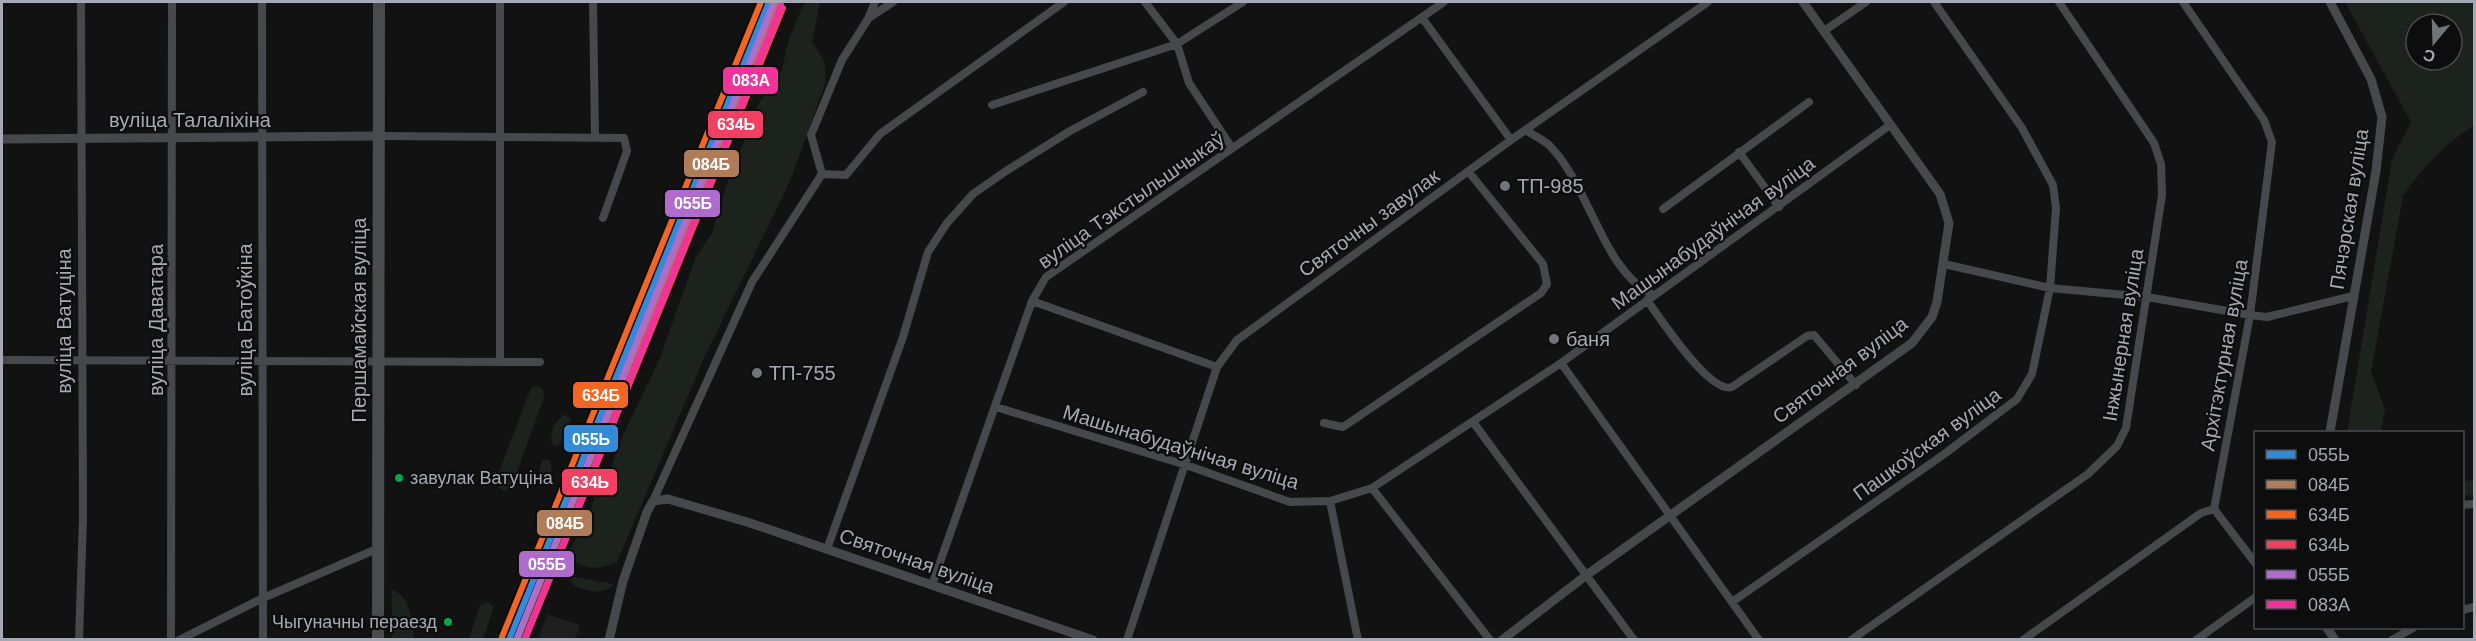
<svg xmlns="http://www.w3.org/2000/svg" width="2476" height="641" viewBox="0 0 2476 641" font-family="Arial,sans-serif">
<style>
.built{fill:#1f1f21}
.green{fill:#1c231d;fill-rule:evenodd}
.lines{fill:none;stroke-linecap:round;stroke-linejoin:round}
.minor{stroke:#47484b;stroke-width:8}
.tertiary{stroke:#47484b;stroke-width:9}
.primary{stroke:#494b4d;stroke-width:12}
.rail{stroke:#47494b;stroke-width:3;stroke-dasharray:8 6;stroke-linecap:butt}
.rail-1-casing{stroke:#0d0d0e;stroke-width:10}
.rail-2-casing{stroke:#0d0d0e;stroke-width:10}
.rail-3-casing{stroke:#0d0d0e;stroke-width:10}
.rail-4-casing{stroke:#0d0d0e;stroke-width:10}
.rail-5-casing{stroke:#0d0d0e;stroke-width:10}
.rail-6-casing{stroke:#0d0d0e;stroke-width:10}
.rail-1{stroke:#338bd7;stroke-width:6}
.rail-2{stroke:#b07c57;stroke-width:6}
.rail-3{stroke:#f26522;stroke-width:6}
.rail-4{stroke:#f24062;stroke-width:6}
.rail-5{stroke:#b06ccc;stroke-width:6}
.rail-6{stroke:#ef339a;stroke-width:6}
.poi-dot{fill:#71747b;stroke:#0d0d0e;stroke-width:2}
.bus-dot{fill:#00a651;stroke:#0d0d0e;stroke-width:2}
.labels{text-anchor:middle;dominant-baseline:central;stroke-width:4.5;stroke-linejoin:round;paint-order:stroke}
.bus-label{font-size:18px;fill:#a4a9b3;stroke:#0d0d0e;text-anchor:start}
.street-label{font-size:20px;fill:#a4a9b3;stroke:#0d0d0e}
.poi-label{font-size:20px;fill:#a4a9b3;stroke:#0d0d0e;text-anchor:start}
.line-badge{stroke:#0d0d0e;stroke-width:2}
.badge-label{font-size:16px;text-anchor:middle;font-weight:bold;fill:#fff}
</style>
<rect width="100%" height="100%" fill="#121213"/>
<!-- built -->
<path class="built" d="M547 614 580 625 575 639H538Z"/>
<!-- green -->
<path class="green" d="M808 2 820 3 812 41 825 63 826 81 791 179 705 356 617 562C599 570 588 570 571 560L570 550 589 515 595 495 608 483 617 448 659 360 696 257 712 233 726 186 759 103 782 70 788 42 803 5Z
M2345 2H2474V125C2445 145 2423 166 2403 196L2371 372 2385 409 2381 432H2347L2392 159 2411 122ZM2416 24H2452V60H2416Z
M537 386 543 389 544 398 511 488 505 491 499 488 498 474 531 388Z
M564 415 571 419C569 429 565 439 557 446L552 445C550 431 553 423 564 415Z
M542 460H550L552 470 548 482 542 483 536 480Z
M2474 480V495L2463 496V481Z
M575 577 614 584C605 596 587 591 574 586L570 578Z
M392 590C410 594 413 624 414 639H392Z
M488 602 494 607 483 639H469L480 605Z"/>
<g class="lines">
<!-- minor -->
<path class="minor" d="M262 2 263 640
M593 2 595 137
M1145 2 1177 44 1189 83 1232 148
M869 18 893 2
M1423 19 1511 140
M1824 31 1866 2
M992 105 1177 44 1243 2
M1525 130C1533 135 1542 139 1549 145 1591 187 1601 269 1653 295
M379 136 624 138 627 151 603 218
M1739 152 1779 207
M822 174 846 175 880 134 1064 2
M1663 209 1809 102
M1944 264 2050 288 2147 297 2250 315 2267 317 2353 296
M1647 300C1660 318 1710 395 1732 387L1807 336 1814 335 1856 385
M1032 301 1217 367
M2 360 540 362
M500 360V2
M1561 363 1759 640
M996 407 1186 465 1290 502 1330 501 1372 488 1561 363 1890 125
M1473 422 1634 640
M1324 423 1343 427 1541 293 1547 284 1543 264 1468 171
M1372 488 1490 640
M653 501 752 282 822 174 811 135 842 60 868 19 875 2
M1330 501 1358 640
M2462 505 2474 504
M2214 509 2256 564
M827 549 903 337 928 252 947 223 973 194 1006 171 1070 131 1143 92
M932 585 1032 301 1046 277 1444 2
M1732 602 1943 455 2017 399 2032 374 2050 288 2056 208 2053 185 2022 128 1934 2
M2462 610 2474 607
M79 640 83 517 81 2
M171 640 172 2
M179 640 263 598 379 548
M1127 640 1217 367 1237 340 1511 140 1708 2
M1851 640 2088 474 2117 446 2126 428 2162 195 2161 164 2154 143 2059 2
M2023 640 2201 513 2214 509 2250 315 2272 142 2264 120 2183 2
M2196 640 2256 597
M2392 640 2413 628"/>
<!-- tertiary -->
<path class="tertiary" d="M2330 2 2371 79 2382 117 2376 171 2330 432
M2 139 379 136
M2327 628 2335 640
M609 640 623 581 647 512 653 501 668 499 747 522 1093 640
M1502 640 1588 574 1912 343 1932 317 1937 302 1949 223 1940 194 1803 2"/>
<!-- primary -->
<path class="primary" d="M378 640 379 2"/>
<!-- rail -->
<path class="rail" d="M502 640 761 2"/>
<!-- rail-1 casing -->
<g class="rail-1-casing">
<path id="rail-1" d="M509 640 769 2"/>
</g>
<!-- rail-2 casing -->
<g class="rail-2-casing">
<path id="rail-2" d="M517 640 776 5"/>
</g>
<!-- rail-3 casing -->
<g class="rail-3-casing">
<path id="rail-3" d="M502 637 761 2"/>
</g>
<!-- rail-4 casing -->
<g class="rail-4-casing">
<path id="rail-4" d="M525 640 783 8"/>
</g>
<!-- rail-5 casing -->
<g class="rail-5-casing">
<path id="rail-5" d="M516 640 774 2"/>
</g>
<!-- rail-6 casing -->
<g class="rail-6-casing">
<path id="rail-6" d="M524 640 781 5"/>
</g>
<!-- rail-1 -->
<use href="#rail-1" class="rail-1"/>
<!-- rail-2 -->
<use href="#rail-2" class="rail-2"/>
<!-- rail-3 -->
<use href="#rail-3" class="rail-3"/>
<!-- rail-4 -->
<use href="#rail-4" class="rail-4"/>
<!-- rail-5 -->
<use href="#rail-5" class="rail-5"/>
<!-- rail-6 -->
<use href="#rail-6" class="rail-6"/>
</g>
<!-- markers -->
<g class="poi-dot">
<circle cx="1505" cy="186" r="6"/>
<circle cx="1554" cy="339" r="6"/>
<circle cx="757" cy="373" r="6"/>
</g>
<g class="bus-dot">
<circle cx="399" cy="478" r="5"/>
<circle cx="448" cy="622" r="5"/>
</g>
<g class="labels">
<!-- bus labels -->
<g class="bus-label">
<text x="410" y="478">завулак Ватуціна</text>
<text x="437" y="622" text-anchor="end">Чыгуначны пераезд</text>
</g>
<!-- street labels -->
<g class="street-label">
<text x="190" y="120">вуліца Талаліхіна</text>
<text transform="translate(1131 200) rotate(-35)">вуліца Тэкстыльшчыкаў</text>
<text transform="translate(2349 209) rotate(-81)">Пячэрская вуліца</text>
<text transform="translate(1369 223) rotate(-36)">Святочны завулак</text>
<text transform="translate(1713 233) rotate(-36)">Машынабудаўнічая вуліца</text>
<text transform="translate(156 320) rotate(-90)">вуліца Даватара</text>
<text transform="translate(245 320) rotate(-90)">вуліца Батоўкіна</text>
<text transform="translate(359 320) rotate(-90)">Першамайская вуліца</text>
<text transform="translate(64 321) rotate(-90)">вуліца Ватуціна</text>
<text transform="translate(2123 335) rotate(-81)">Інжынерная вуліца</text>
<text transform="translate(2224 355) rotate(-80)">Архітэктурная вуліца</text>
<text transform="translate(1840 370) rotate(-37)">Святочная вуліца</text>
<text transform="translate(1927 444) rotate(-36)">Пашкоўская вуліца</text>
<text transform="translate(1181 447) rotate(17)">Машынабудаўнічая вуліца</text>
<text transform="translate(917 561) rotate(19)">Святочная вуліца</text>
</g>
<!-- poi labels -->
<g class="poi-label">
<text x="1517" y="186">ТП-985</text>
<text x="1566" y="339">баня</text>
<text x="769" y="373">ТП-755</text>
</g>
</g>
<g class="line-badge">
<rect x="722" y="66" width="57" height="29" rx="6" fill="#ef339a"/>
<rect x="707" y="110" width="57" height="29" rx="6" fill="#f24062"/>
<rect x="683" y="149" width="57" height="29" rx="6" fill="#b07c57"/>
<rect x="664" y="189" width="57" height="29" rx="6" fill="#b06ccc"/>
<rect x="572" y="381" width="57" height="28" rx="6" fill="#f26522"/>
<rect x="563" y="424" width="56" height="29" rx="6" fill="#338bd7"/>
<rect x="561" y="468" width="57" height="28" rx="6" fill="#f24062"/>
<rect x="536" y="509" width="57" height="28" rx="6" fill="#b07c57"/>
<rect x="518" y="550" width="57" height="28" rx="6" fill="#b06ccc"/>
</g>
<g class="badge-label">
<text x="751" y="86">083А</text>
<text x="736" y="130">634Ь</text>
<text x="711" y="170">084Б</text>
<text x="693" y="209">055Б</text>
<text x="601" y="401">634Б</text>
<text x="591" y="445">055Ь</text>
<text x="590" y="488">634Ь</text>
<text x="565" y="529">084Б</text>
<text x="547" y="570">055Б</text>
</g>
<!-- border -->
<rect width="2476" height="641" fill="none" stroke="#a4a9b3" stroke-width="6"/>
<!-- legend -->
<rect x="2254" y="431" width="210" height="198" fill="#0d0d0e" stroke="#494b50" stroke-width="1.5"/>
<rect x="2266" y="450" width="30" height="9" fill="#338bd7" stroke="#494b50" stroke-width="1.5"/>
<text x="2308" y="461" font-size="18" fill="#a4a9b3">055Ь</text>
<rect x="2266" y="480" width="30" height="9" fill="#b07c57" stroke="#494b50" stroke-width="1.5"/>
<text x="2308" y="491" font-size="18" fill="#a4a9b3">084Б</text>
<rect x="2266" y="510" width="30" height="9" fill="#f26522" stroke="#494b50" stroke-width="1.5"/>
<text x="2308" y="521" font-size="18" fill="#a4a9b3">634Б</text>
<rect x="2266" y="540" width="30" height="9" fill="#f24062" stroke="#494b50" stroke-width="1.5"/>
<text x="2308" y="551" font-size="18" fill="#a4a9b3">634Ь</text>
<rect x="2266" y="570" width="30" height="9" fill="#b06ccc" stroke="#494b50" stroke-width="1.5"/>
<text x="2308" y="581" font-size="18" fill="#a4a9b3">055Б</text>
<rect x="2266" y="600" width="30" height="9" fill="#ef339a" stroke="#494b50" stroke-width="1.5"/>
<text x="2308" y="611" font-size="18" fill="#a4a9b3">083А</text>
<!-- north arrow -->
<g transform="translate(2434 42) rotate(199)"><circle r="28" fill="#0d0d0e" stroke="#494b50" stroke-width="1.5"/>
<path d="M0-4.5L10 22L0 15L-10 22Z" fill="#71747b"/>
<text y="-9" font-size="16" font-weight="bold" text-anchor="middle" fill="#a4a9b3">С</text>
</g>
</svg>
